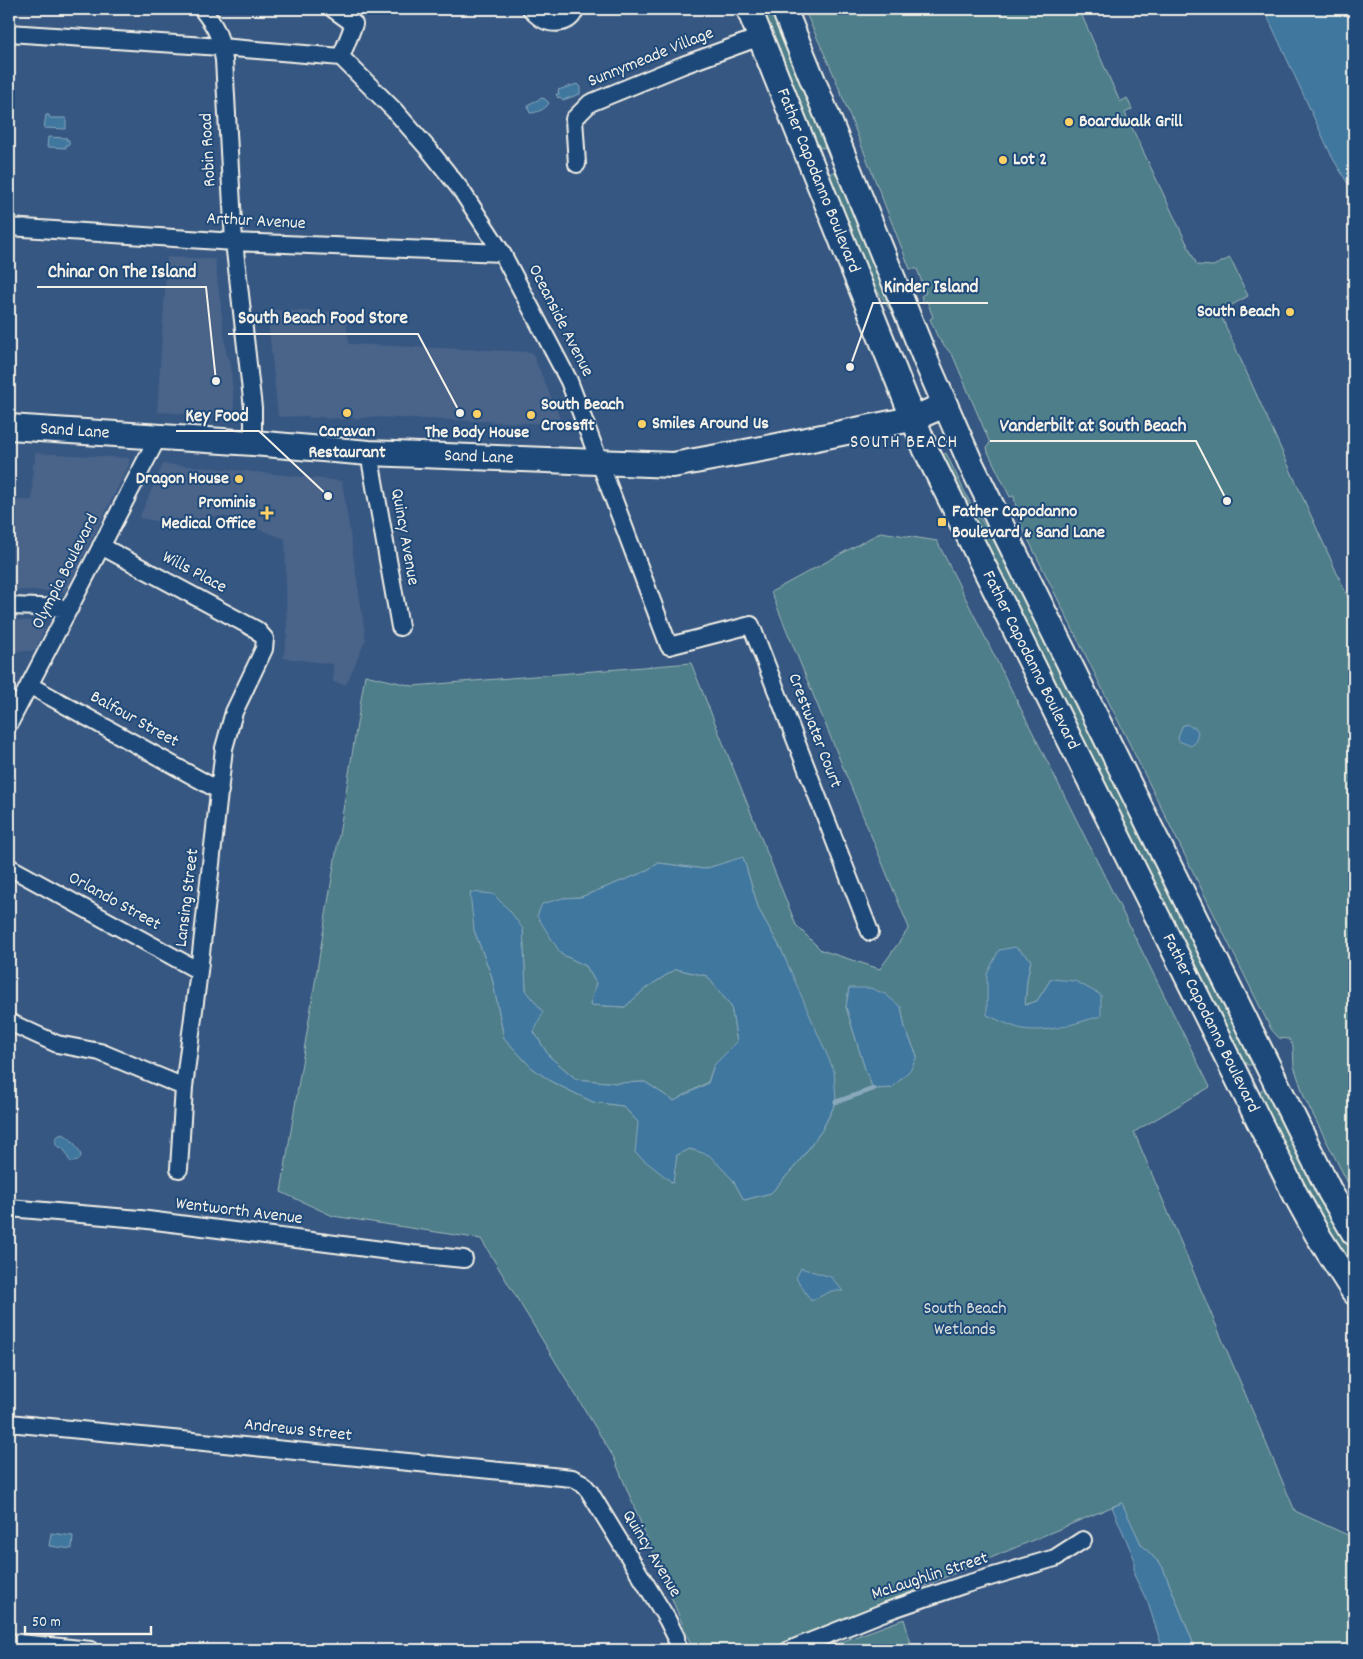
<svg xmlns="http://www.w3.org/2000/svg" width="1363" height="1659" viewBox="0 0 1363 1659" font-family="Dekko,sans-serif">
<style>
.built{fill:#496389}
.green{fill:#4e7e89;stroke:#a1b8b8;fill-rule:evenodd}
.water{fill:#41779e;stroke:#89a8bc}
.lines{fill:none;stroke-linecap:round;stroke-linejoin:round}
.stream{stroke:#89a8bc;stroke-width:5}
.street-casing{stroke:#f4f1e8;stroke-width:20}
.secondary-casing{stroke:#f4f1e8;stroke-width:28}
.street{stroke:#1f4a7a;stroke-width:16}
.secondary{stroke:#1f4a7a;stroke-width:24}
.poi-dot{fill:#ffd166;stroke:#1f4a7a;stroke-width:2}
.labels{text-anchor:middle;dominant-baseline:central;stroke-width:4;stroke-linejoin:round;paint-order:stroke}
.street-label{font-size:18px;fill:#f4f1e8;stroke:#1f4a7a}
.poi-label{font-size:18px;font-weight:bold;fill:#f4f1e8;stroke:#1f4a7a;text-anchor:start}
.park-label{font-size:18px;fill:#dbe0da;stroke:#1f4a7a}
.neighbourhood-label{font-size:19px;letter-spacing:1px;fill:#f4f1e8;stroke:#1f4a7a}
.leader{fill:none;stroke:#f4f1e8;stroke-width:2}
.callout-dot{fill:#f4f1e8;stroke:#1f4a7a;stroke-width:2}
.callout-label{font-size:19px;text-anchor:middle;font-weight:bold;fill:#f4f1e8;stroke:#1f4a7a;stroke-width:4;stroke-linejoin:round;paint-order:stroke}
</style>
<rect width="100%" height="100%" fill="#365782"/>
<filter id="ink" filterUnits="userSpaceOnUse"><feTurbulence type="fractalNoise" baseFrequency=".02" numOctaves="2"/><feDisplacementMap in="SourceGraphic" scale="10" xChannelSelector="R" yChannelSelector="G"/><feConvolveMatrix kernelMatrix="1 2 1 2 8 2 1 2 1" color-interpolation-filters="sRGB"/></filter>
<g filter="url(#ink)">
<!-- built -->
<path class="built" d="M167 257 215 259 227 358H230L235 415 227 417 157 412Z
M267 310 345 312 349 344 532 352 561 421 556 424 370 417 355 419V417L340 420 339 418 325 419 324 417 309 418V416L278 417Z
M35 453 129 458V465L65 592 13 590 16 500H32L33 463H35Z
M163 464 225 469 342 481 366 639 346 685 333 682V664L283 658 287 635 285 539 226 517 209 516 208 530 139 518Z
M9 620 36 621 46 625 35 651H9Z"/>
<!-- green -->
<path class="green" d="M761 9H774L827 146 823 148 819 147 817 145Z
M804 9H1079L1120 102 1127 98 1132 109 1125 113 1197 265 1213 266 1230 258 1248 296 1230 306 1222 318 1354 611V1195L1305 1099 1294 1066 1293 1046 1289 1039 1279 1038 1271 1029 1020 523 1022 521 1016 507 1014 496 1010 497 988 452 987 447 990 443 953 356 938 338 930 319 933 317 927 301 923 303 921 296 926 293 917 269H910L833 73Z
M835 171 840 173 842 176 919 368 916 369 894 316 872 282 830 178 832 173Z
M946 453 973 509 997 542 1253 1062 1251 1065H1248L1244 1062 942 455Z
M881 532 937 541 1210 1087 1134 1132 1295 1511 1354 1538V1650H1196L1162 1566 1141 1544 1121 1503 773 1650H693L614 1458 481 1239 333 1216 281 1192 365 675 413 686 691 663 796 925 821 950 880 969 909 928 771 592ZM743 858 759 910 781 949 803 1003 836 1102 822 1130 798 1163 771 1193 744 1200 733 1180 709 1154 689 1149 677 1155 672 1183 638 1122 623 1106 593 1102 552 1082 531 1067 504 1038 492 977 474 930 523 929 526 990 534 1032 549 1056 576 1079 616 1083 645 1082 674 1101 708 1082 714 1065 737 1042 731 1006 707 976 676 969 646 988 625 1007 590 1005 596 983 586 966 561 954 563 898 581 897 642 873 659 863 704 869ZM1031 959 1027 980 1025 1005 1037 1001 1051 979 1031 1030 987 974ZM849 988 901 1007 905 1028 917 1056 892 1088 873 1089 865 1069 846 1007Z
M1264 1088 1267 1089 1341 1231 1354 1252V1271L1320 1216 1260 1096 1261 1090Z
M904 1619 913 1650H819Z"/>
<!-- water -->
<path class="water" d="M1264 9H1354V194L1332 157Z
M577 84 580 87V94L563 100 560 97 558 98 556 94H559L558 90Z
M542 98 545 99 549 103C546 109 537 113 530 113L528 108 529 104Z
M46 115H49L50 118H66V129L44 128Z
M48 137 67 138 66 140H69V145H66V148L47 147Z
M1187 724 1191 727H1195L1198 732 1195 743 1191 746 1179 741 1178 738 1182 726Z
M743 857 759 910 781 949 834 1071 836 1102 822 1130 798 1163 771 1193 744 1200 733 1180 709 1155 690 1149 677 1155 673 1183 635 1153 638 1122 623 1106 593 1102 552 1082 531 1067 504 1038 492 977 474 930 470 892 493 894 510 911 523 929 526 990 543 1012 534 1032 549 1056 576 1079 616 1083 645 1082 674 1101 708 1083 714 1065 737 1042 731 1006 707 976 676 969 646 988 625 1007 590 1005 596 983 586 966 561 954 537 916 542 904 563 898 581 897 642 873 659 863 704 869Z
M1015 947 1031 959 1027 980 1025 1005 1037 1001 1051 979 1075 981 1101 995V1016C1079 1022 1056 1031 1032 1030 1017 1030 1001 1021 987 1015V974L999 950Z
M849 988H870L885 994 901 1007 905 1028 917 1056 911 1069 892 1088 873 1089 865 1069 846 1007Z
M62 1134C70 1136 79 1148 81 1156L78 1161C65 1164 70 1156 64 1150 62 1148 60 1147 57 1146 54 1140 56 1136 62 1134Z
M801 1268 831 1277 843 1291H831L811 1301 796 1278Z
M1122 1503 1141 1544 1162 1566 1196 1650H1163L1148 1603 1134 1575V1558L1112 1507Z
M51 1533 73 1536 72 1549 49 1546Z"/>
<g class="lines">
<!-- stream -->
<path class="stream" d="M836 1102 873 1089"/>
<!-- street casing -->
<g class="street-casing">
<path id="street" d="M202 9C217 28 220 36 224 60L234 242 253 408V443
M333 9 354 24 341 57
M531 9C533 12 536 15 539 17 551 26 572 25 575 9
M9 33 221 47 341 57
M341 57 395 111 430 151 461 190 502 253 569 381 669 646 751 625 870 932
M577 164 574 119 590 103 683 65 760 37
M9 227 234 242 502 253
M369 453 400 627
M101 546 257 630 265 639 264 649 234 712 224 748 199 971 184 1087 179 1169
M9 606 70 608
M29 685 220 791
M9 724 158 437
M9 867 199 971
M9 1022 57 1044 100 1052 184 1087
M9 1208 140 1219 413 1254 464 1259
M9 1423 572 1478 582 1483 589 1491 667 1619 676 1637 677 1650
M9 1642 91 1650
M789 1650 887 1611 963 1585 1055 1558 1083 1540"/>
</g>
<!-- secondary casing -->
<g class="secondary-casing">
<g id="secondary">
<path id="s1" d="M749 9 926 450 1293 1190 1317 1234 1354 1292"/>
<path d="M784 9 927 363 971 464 1330 1192 1354 1233"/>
<path id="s2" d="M9 427 253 443 369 453 673 465 767 448 891 423 912 419 945 405"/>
</g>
</g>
<!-- street -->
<use href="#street" class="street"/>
<!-- secondary -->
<use href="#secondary" class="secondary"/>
</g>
</g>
<!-- markers -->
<g class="poi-dot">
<circle cx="1069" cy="122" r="5"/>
<circle cx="1003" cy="160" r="5"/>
<circle cx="1290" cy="312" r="5"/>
<circle cx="347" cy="413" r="5"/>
<circle cx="477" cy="414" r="5"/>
<circle cx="531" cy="415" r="5"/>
<circle cx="642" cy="424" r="5"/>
<circle cx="239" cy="479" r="5"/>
<path d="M264.5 505.5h5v5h5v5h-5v5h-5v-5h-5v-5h5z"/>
<rect x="937" y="517" width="10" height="10" rx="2.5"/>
</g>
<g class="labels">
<!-- street labels -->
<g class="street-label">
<text transform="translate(651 58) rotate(-22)">Sunnymeade Village</text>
<text transform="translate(209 150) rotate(-93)">Robin Road</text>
<text stroke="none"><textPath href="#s1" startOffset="185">Father Capodanno Boulevard</textPath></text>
<text transform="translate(256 222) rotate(3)">Arthur Avenue</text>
<text transform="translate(560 321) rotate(63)">Oceanside Avenue</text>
<text stroke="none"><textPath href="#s2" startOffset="66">Sand Lane</textPath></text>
<text stroke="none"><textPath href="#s2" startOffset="471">Sand Lane</textPath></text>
<text transform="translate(404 537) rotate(80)">Quincy Avenue</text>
<text transform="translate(66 572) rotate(-63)">Olympia Boulevard</text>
<text transform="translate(194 573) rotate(28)">Wills Place</text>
<text stroke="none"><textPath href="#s1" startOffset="710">Father Capodanno Boulevard</textPath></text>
<text transform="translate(134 720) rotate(29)">Balfour Street</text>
<text transform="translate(814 731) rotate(69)">Crestwater Court</text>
<text transform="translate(188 898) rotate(-83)">Lansing Street</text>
<text transform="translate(114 902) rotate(29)">Orlando Street</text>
<text stroke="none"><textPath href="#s1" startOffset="1115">Father Capodanno Boulevard</textPath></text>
<text transform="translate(239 1212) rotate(7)">Wentworth Avenue</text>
<text transform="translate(298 1431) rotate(6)">Andrews Street</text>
<text transform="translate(651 1554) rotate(59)">Quincy Avenue</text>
<text transform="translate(930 1577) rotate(-18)">McLaughlin Street</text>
</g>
<!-- poi labels -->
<g class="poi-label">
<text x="1079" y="122">Boardwalk Grill</text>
<text x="1013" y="160">Lot 2</text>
<text x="1280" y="312" text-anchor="end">South Beach</text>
<text x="541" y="405">South Beach<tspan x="541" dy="21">Crossfit</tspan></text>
<text x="652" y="424">Smiles Around Us</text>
<text x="347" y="432" text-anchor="middle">Caravan<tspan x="347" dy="21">Restaurant</tspan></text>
<text x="477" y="433" text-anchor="middle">The Body House</text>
<text x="229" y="479" text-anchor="end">Dragon House</text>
<text x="256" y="503" text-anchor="end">Prominis<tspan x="256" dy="21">Medical Office</tspan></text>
<text x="952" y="512">Father Capodanno<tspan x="952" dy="21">Boulevard &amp; Sand Lane</tspan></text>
</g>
<!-- park labels -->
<g class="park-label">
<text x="965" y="1309">South Beach<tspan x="965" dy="21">Wetlands</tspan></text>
</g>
<!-- neighbourhood labels -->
<g class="neighbourhood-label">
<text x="904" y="443">SOUTH BEACH</text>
</g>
</g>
<!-- callouts -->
<path class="leader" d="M216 381L206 287H37M850 367L873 303H988M460 413L418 334H228M328 496L259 431H176M1227 501L1196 441H990"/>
<g class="callout-dot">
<circle cx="216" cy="381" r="5"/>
<circle cx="850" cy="367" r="5"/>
<circle cx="460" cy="413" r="5"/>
<circle cx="328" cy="496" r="5"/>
<circle cx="1227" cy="501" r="5"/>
</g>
<g class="callout-label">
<text x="122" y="277">Chinar On The Island</text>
<text x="931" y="292">Kinder Island</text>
<text x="323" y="323">South Beach Food Store</text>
<text x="217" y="421">Key Food</text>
<text x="1093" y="431">Vanderbilt at South Beach</text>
</g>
<!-- margin -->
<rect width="1363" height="1659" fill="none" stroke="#1f4a7a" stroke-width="30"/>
<rect x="15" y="15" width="1333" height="1629" fill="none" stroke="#f4f1e8" stroke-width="2" filter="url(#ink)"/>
<!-- scale -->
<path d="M25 1626v8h126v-8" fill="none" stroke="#f4f1e8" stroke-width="2.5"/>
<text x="32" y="1626" font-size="15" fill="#f4f1e8" stroke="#1f4a7a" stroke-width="4" paint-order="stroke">50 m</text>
</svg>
